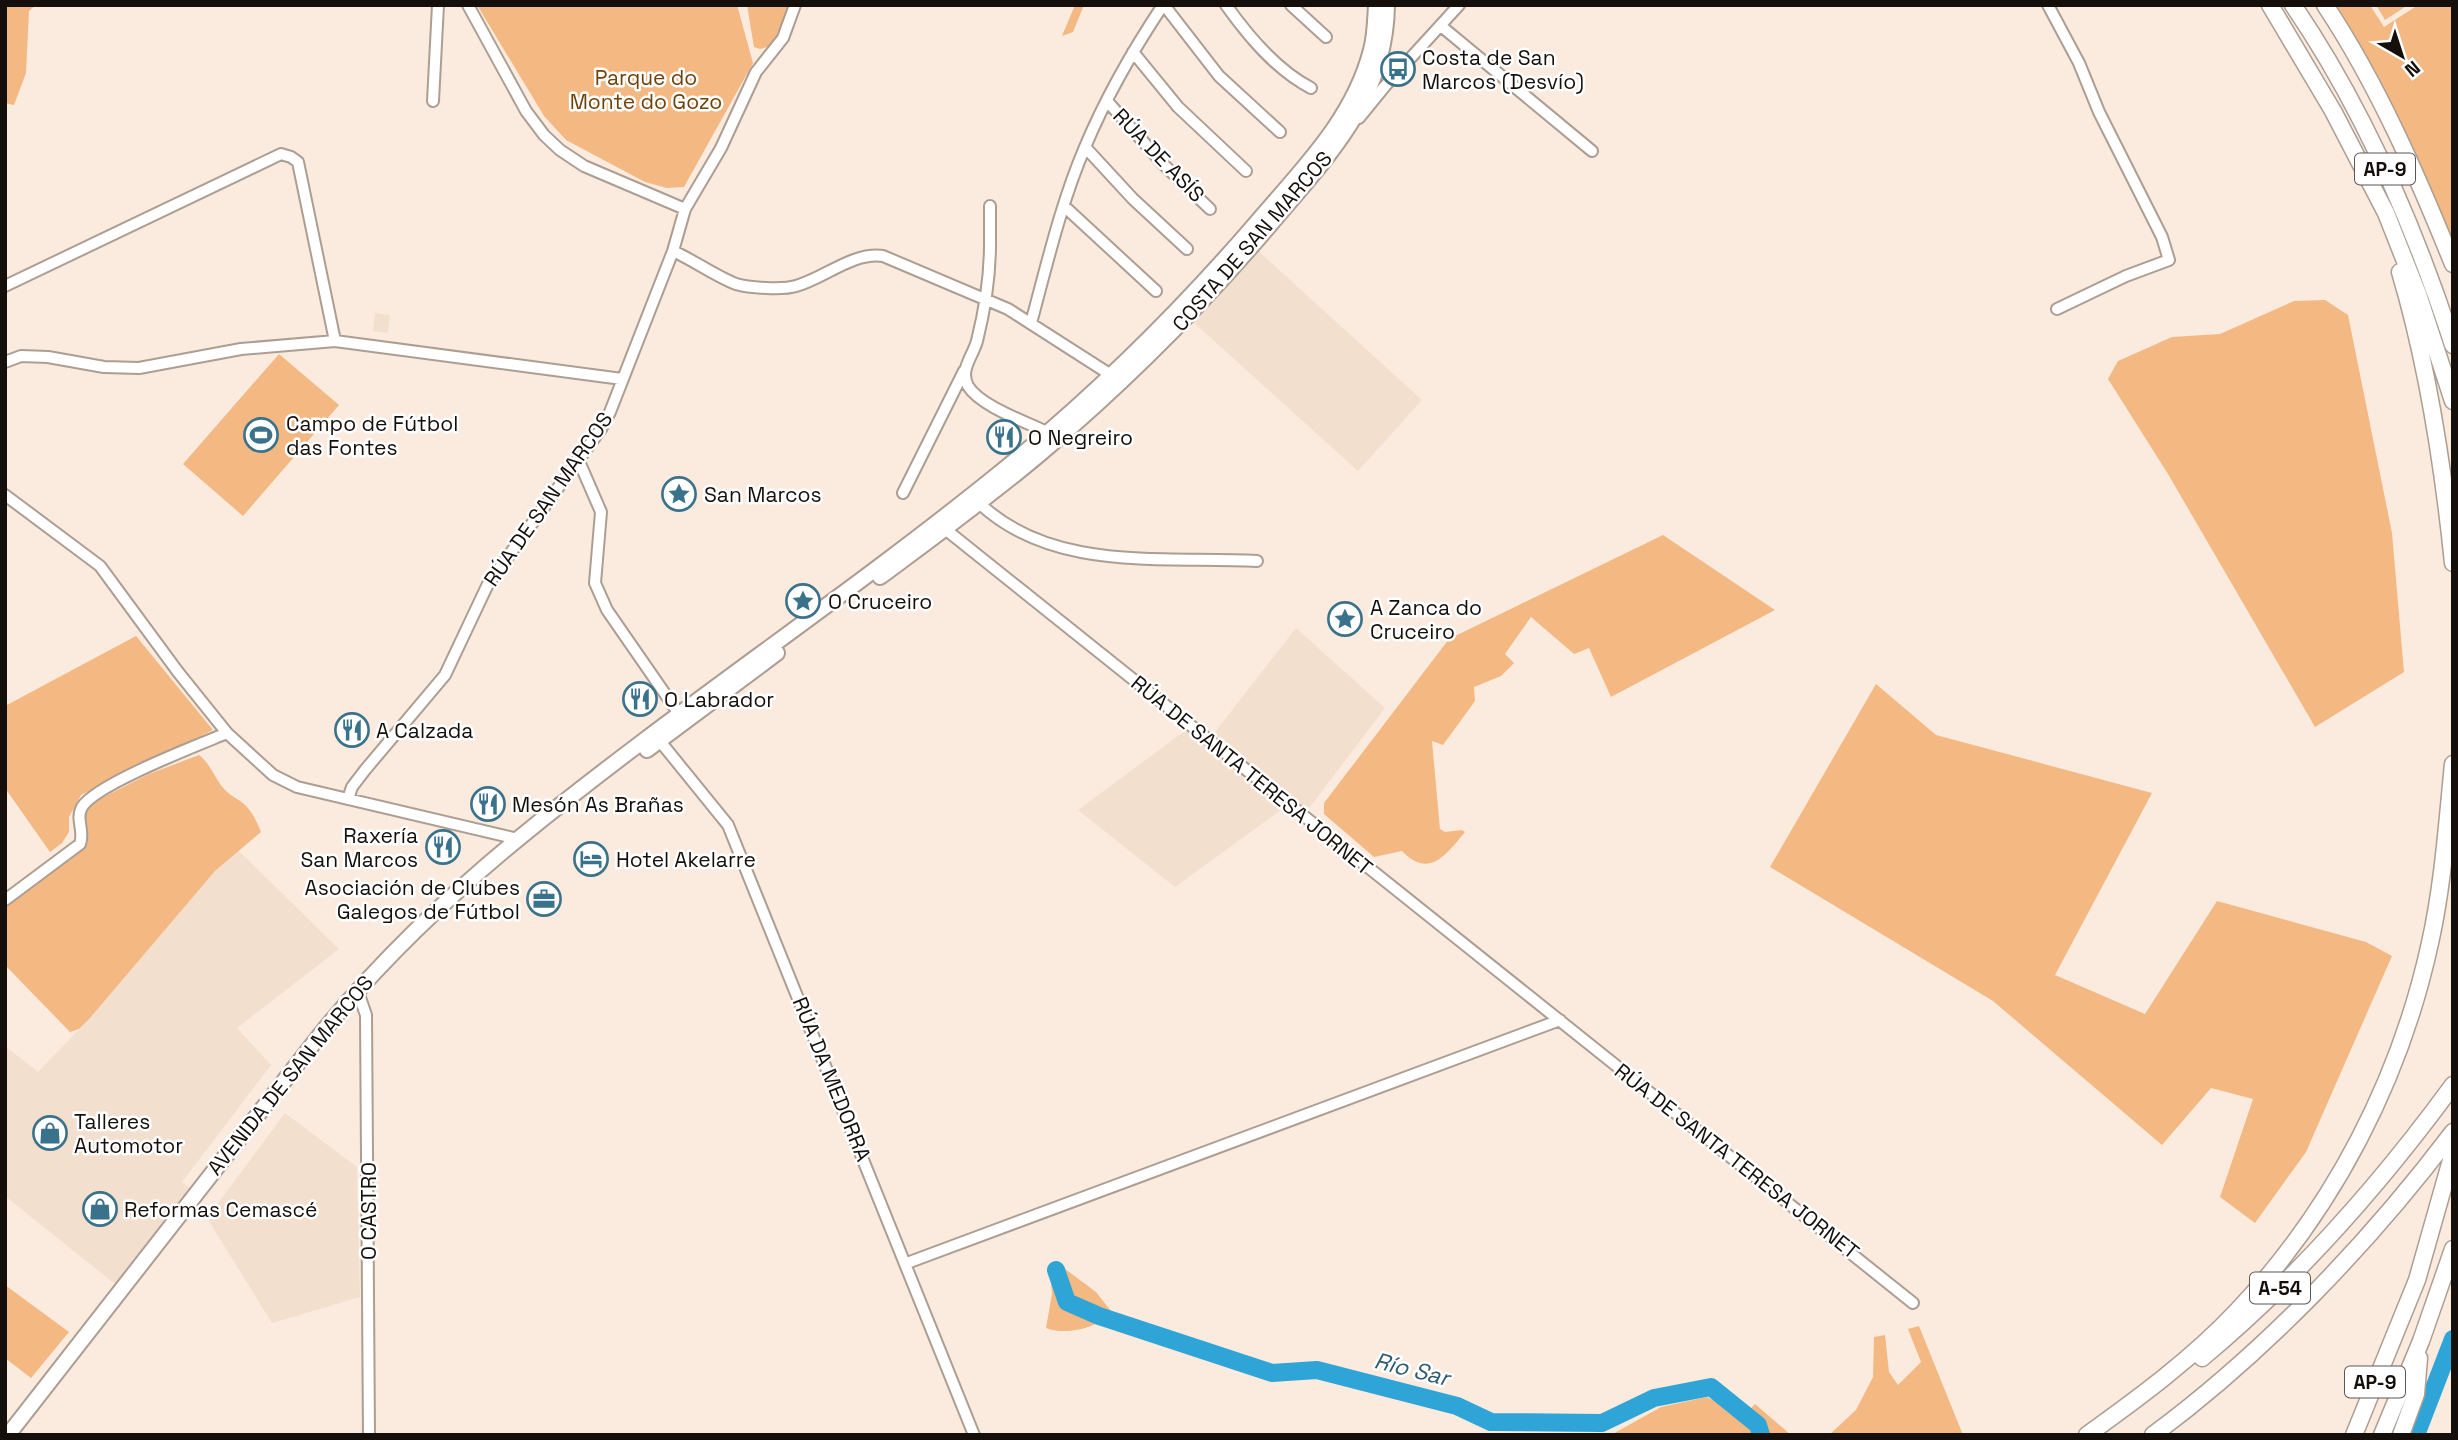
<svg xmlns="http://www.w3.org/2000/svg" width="2458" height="1440" viewBox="0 0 2458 1440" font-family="'Space Grotesk',sans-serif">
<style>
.built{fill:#f3dfcd}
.green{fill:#f4b882}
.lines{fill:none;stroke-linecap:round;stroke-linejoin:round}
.river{stroke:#2ea5d6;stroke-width:18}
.minor-casing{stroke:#ac9e92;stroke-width:14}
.major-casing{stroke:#ac9e92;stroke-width:18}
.highway-casing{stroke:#ac9e92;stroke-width:19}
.minor{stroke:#fff;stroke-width:10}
.major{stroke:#fff;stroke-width:14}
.highway{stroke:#fff;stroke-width:16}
.labels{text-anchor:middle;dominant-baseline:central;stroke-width:5;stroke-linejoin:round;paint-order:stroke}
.shield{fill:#fff;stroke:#5a5754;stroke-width:2}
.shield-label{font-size:19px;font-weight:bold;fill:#140f0b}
.poi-label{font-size:21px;fill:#140f0b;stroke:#fff;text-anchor:start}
.park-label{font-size:21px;fill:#71410a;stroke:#fff}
.street-label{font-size:21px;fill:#140f0b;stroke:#fff}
.water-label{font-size:23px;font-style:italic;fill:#2f5c72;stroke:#fff}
</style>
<rect width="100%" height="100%" fill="#faebde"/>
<!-- built -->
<path class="built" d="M1256 249 1422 400 1358 471 1192 321Z
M375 313 390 315 388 333 373 331Z
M1296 628 1385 708 1310 807 1301 808 1212 736Z
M1186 730 1281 810 1175 887 1078 810Z
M239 851 339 949 237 1028 271 1065 182 1182 190 1188 115 1284 5 1196V1046L38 1072 90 1018 215 871Z
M285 1113 357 1167 360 1297 272 1323 207 1218Z"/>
<!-- green -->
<path class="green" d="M5 5H36L29 11 26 73 14 105 5 103Z
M477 5H737L753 63 684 187 667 188 645 182 566 140 544 116Z
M747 5H792L771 46 760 49 754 47Z
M1075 5H1084L1073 32 1062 36Z
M2335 5H2370L2384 27 2418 5H2453V242C2418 161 2381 81 2335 5Z
M2376 5H2408L2385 20Z
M2325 300 2348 315 2392 533 2404 672 2315 727 2168 474 2108 379 2118 361 2172 337 2220 334 2294 301Z
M279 354 339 405 243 516 183 464Z
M1663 535 1775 610 1611 697 1589 648 1574 654 1531 617 1505 654 1514 663 1501 676 1474 687 1475 701 1443 745 1432 741 1440 829 1445 832 1462 830 1465 832C1446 855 1429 879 1402 851L1374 857 1324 814V803L1449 639Z
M136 636 213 730 81 795 69 817V832L62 843 50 852 5 788V706Z
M1876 684 1936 735 2152 793 2055 975 2145 1014 2217 901 2366 942 2392 956 2306 1152 2255 1223 2220 1197 2253 1099 2211 1088 2162 1145 1993 1001 1770 867Z
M199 755C211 764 215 780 226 791 231 796 238 799 244 804 252 811 257 822 261 832L215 871 90 1018 79 1029 70 1032 5 965V908L71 855 88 805 149 774Z
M1054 1264 1061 1266 1096 1292 1111 1311C1101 1328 1065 1336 1046 1328L1052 1294 1050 1270Z
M5 1285 69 1332 31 1378 5 1358Z
M1919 1326 1963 1435H1829L1856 1410 1873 1377 1874 1337 1885 1335 1889 1372 1898 1385 1921 1362 1908 1329Z
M1707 1397 1744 1416 1755 1404 1791 1435H1611L1661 1407Z"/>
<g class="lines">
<!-- river -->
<path class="river" d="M1056 1270 1067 1302 1099 1316 1272 1373 1317 1370 1457 1406 1491 1422 1602 1423 1654 1398 1711 1387 1758 1425 1761 1435
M2416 1435 2453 1339"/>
<!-- minor casing -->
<g class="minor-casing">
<path id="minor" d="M468 5 526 111 544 135 560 150 584 166 685 209
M1164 5 1219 76 1280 132
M1226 5C1248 36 1276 70 1311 88
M1291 5 1326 37
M2048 5 2079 63 2099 112 2162 237 2169 260 2126 276 2057 309
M1441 26 1592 151
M1133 52 1178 107 1246 171
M433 101 438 5
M1107 101 1164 165 1210 209
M1359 118 1385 86 1459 5
M1085 147 1133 199 1187 249
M990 206C990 219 990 231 990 244 990 276 985 309 977 341 973 356 959 370 968 386 980 406 1026 422 1047 432
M1064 206 1156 291
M673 251C693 260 717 277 736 284 749 288 783 290 796 286 825 278 852 252 883 256L1008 309 1111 375
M5 286 281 154 291 157 298 162 335 341
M1031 323C1047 264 1061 203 1085 147 1106 97 1133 50 1163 5
M5 362 21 356 48 357 104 367 139 368 241 349 335 341 622 379
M578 459 601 512 595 583 607 610 679 714
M903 493 964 371
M5 495 100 566 178 672 227 733 273 775 297 787 518 839
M979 503C1053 573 1163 556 1257 561
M945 529 1913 1303
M659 740 728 825 974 1435
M348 799 352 787 365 770 445 675 488 584 601 429 610 412 673 251 685 209 721 148 756 72 783 38 795 5
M5 900 80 844C85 831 75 819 82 807 96 784 198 745 227 733
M357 989 366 1015 369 1435
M907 1263 1560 1020"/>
</g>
<!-- major casing -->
<g class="major-casing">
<path id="major" d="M880 577C934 537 989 497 1040 454 1123 384 1200 307 1270 225 1327 157 1386 100 1387 5
M647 750 777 653
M8 1435 320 1035C379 962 445 899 518 839 673 712 841 601 997 475 1091 399 1177 315 1256 223 1301 170 1353 120 1371 50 1375 36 1375 20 1376 5"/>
</g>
<!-- highway casing -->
<g class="highway-casing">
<path id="highway" d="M2270 5 2333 111 2386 213 2418 294 2453 401
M2293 5C2364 109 2414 225 2453 345
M2325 5C2378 85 2417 175 2453 264
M2400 272C2428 366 2443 465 2453 563
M2202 1358C2298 1278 2379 1186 2453 1085
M2087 1435C2140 1397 2193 1358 2238 1310 2334 1208 2400 1080 2430 943 2443 885 2447 824 2453 764
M2153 1435C2265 1352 2369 1243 2453 1132
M2354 1435 2417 1280 2453 1153
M2382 1435 2421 1341 2453 1249
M2401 1435 2416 1394 2419 1358"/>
</g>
<!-- minor -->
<use href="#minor" class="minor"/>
<!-- major -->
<use href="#major" class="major"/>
<!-- highway -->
<use href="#highway" class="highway"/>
</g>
<!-- icons -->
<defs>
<g id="bus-ring" transform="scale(1.75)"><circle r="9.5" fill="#fff" stroke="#3a728c" stroke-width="1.5"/><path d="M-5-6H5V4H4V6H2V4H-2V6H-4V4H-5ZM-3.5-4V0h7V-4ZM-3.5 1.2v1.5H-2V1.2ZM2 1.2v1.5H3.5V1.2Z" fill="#3a728c"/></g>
<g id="stadium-ring" transform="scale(1.75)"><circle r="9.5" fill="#fff" stroke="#3a728c" stroke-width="1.5"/><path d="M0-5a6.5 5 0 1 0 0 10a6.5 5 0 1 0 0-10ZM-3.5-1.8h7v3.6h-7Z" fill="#3a728c"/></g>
<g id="restaurant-ring" transform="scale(1.75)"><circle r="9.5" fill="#fff" stroke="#3a728c" stroke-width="1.5"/><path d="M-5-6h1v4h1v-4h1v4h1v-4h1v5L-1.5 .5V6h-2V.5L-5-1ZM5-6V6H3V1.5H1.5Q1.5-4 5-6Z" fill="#3a728c"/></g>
<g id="sight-ring" transform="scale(1.75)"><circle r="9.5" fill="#fff" stroke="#3a728c" stroke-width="1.5"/><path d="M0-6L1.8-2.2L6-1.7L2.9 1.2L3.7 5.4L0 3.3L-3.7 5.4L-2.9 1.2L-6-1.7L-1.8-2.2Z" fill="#3a728c"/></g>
<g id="hotel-ring" transform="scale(1.75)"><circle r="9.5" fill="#fff" stroke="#3a728c" stroke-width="1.5"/><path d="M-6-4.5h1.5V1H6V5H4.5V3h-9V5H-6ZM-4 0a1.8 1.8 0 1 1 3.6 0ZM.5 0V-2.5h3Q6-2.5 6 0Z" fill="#3a728c"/></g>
<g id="office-ring" transform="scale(1.75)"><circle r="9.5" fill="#fff" stroke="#3a728c" stroke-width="1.5"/><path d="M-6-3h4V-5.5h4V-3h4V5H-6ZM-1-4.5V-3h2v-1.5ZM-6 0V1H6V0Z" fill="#3a728c"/></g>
<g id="shop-ring" transform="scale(1.75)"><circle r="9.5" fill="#fff" stroke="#3a728c" stroke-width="1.5"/><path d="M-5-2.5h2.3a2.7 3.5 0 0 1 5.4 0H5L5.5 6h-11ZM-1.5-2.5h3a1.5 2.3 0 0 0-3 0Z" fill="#3a728c"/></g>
</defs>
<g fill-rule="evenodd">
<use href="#bus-ring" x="1398" y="69"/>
<use href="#stadium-ring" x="261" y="435"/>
<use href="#restaurant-ring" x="1004" y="437"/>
<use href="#sight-ring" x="679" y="494"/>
<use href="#sight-ring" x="803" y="601"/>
<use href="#sight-ring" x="1345" y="619"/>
<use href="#restaurant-ring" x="640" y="699"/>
<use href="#restaurant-ring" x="352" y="730"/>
<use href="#restaurant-ring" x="488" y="804"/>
<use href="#restaurant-ring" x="443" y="847"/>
<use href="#hotel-ring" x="591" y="859"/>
<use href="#office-ring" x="544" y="899"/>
<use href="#shop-ring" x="50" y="1133"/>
<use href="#shop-ring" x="100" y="1209"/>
</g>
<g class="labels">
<!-- shield labels -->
<g class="shield">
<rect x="2355" y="153.5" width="60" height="31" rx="5"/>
<rect x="2250" y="1272.5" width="60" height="31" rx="5"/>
<rect x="2345" y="1366.5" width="60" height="31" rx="5"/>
</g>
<g class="shield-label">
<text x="2385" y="169">AP-9</text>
<text x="2280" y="1288">A-54</text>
<text x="2375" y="1382">AP-9</text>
</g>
<!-- poi labels -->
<g class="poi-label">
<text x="1422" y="57">Costa de San<tspan x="1422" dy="24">Marcos (Desvío)</tspan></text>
<text x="286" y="423">Campo de Fútbol<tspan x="286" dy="24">das Fontes</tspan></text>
<text x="1028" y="437">O Negreiro</text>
<text x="704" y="494">San Marcos</text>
<text x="828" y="601">O Cruceiro</text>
<text x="1370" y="607">A Zanca do<tspan x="1370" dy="24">Cruceiro</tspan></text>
<text x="664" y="699">O Labrador</text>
<text x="376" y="730">A Calzada</text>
<text x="512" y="804">Mesón As Brañas</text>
<text x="418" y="835" text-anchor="end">Raxería<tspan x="418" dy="24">San Marcos</tspan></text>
<text x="616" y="859">Hotel Akelarre</text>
<text x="520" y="887" text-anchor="end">Asociación de Clubes<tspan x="520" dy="24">Galegos de Fútbol</tspan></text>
<text x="74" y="1121">Talleres<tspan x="74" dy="24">Automotor</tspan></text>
<text x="124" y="1209">Reformas Cemascé</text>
</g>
<!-- park labels -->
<g class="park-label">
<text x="646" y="77">Parque do<tspan x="646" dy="24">Monte do Gozo</tspan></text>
</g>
<!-- street labels -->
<g class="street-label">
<text transform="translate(1159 155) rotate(46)">RÚA DE ASÍS</text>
<text transform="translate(1252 241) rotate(-49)">COSTA DE SAN MARCOS</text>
<text transform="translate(548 499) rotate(-55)">RÚA DE SAN MARCOS</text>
<text transform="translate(1252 775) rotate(39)">RÚA DE SANTA TERESA JORNET</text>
<text transform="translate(290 1075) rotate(-51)">AVENIDA DE SAN MARCOS</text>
<text transform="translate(832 1079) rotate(68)">RÚA DA MEDORRA</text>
<text transform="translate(1737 1161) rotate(38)">RÚA DE SANTA TERESA JORNET</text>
<text transform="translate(368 1211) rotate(-90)">O CASTRO</text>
</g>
<!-- water labels -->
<g class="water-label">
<text transform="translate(1412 1369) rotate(14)">Río Sar</text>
</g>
</g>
<!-- border -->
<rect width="2458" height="1440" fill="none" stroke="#140f0b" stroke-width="14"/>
<!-- north arrow -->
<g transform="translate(2402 56) rotate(141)" stroke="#ffffff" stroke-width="5" paint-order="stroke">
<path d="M0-5L12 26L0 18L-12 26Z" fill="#140f0b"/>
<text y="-10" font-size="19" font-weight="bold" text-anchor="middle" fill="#140f0b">N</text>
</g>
</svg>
